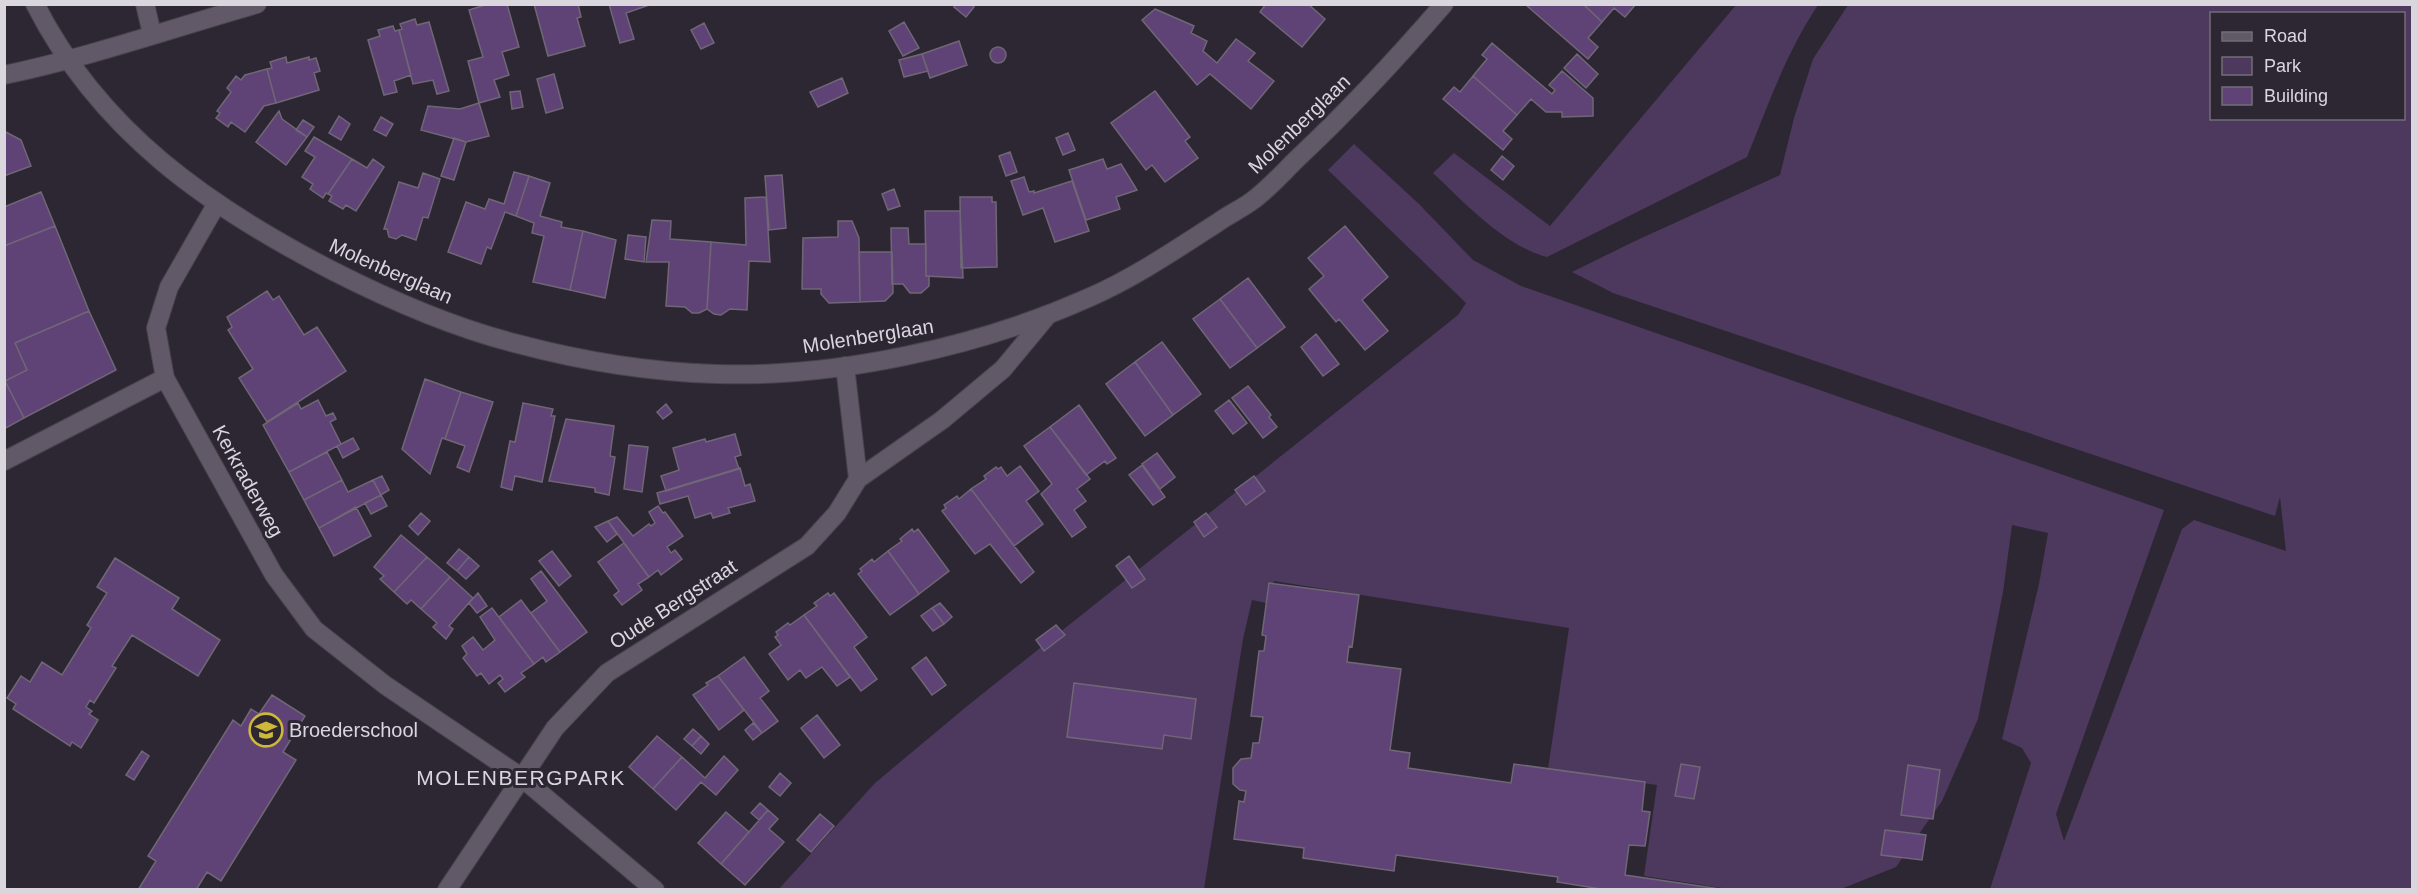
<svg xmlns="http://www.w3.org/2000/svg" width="2417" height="894" viewBox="0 0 2417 894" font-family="Arial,sans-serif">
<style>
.green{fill:#4d385e;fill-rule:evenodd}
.building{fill:#604376;stroke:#6f6776;stroke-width:1.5}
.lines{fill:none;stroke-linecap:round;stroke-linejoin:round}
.minor-casing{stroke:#49434e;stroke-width:20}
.minor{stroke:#615967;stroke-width:18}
.labels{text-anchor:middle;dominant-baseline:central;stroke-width:6;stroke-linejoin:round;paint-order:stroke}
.street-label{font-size:20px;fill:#dad6de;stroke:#2d2733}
.poi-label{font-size:20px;fill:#dad6de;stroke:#2d2733;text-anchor:start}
.neighbourhood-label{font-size:21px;letter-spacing:1.5px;fill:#dad6de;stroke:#2d2733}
</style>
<rect width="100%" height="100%" fill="#2d2733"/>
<!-- green -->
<path class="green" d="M1736 5H1818C1787 51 1768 105 1747 157L1547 257C1504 246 1464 202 1433 173L1454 153 1550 226Z
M1848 5H2412V889H1990L2031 763 2022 748 2002 739 2039 584 2048 533 2012 525 2003 592 1978 719 1942 801 1896 867 1841 889 1735 890 1644 876 1657 785 1548 769 1569 628 1274 581 1271 604 1252 600 1243 639 1204 889 778 890 875 783 966 707 1458 315 1466 303 1328 170 1354 144 1419 204 1473 260 1521 286 2164 510 2056 814 2064 841 2182 529 2194 520 2286 551 2280 497 2275 516 1613 293 1572 272 1635 241 1780 175 1794 118 1813 59ZM2212 14H2404V118H2212Z"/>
<!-- building -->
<path class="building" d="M488 4H507L519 47 502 52 509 75 494 80 500 97 479 103 468 61 483 57 469 10Z
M534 4H578L581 17 577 18 585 46 548 56Z
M609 4H652L626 13 634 39 620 43Z
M956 4H972L974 7 966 17 954 7Z
M1266 4H1308L1325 19 1302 47 1260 12Z
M1583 4 1602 22 1588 38 1598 47 1588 59 1526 5Z
M1583 4H1636L1625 17 1614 8 1602 22Z
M1155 9 1194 26 1191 33 1207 41 1203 51 1217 63 1236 39 1255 53 1248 61 1274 81 1251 109 1210 74 1197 85 1142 20Z
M415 19 417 25 429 22 449 91 437 94 433 80 413 84 399 30 402 29 400 24Z
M904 22 919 48 903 56 889 31Z
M704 23 714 43 701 49 691 30Z
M393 26 395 31 399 30 411 75 394 81 397 92 384 95 368 40 380 36 378 30Z
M959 41 967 65 930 78 922 54Z
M1492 43 1552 94 1555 90 1549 85 1562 71 1593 98V116L1562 117V112H1546L1531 99 1517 115 1473 76 1487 59 1482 55Z
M990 55a8 8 0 1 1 16 0a8 8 0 1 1-16 0Z
M922 54 928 71 904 77 899 60Z
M1577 54 1598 74 1586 88 1564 68Z
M286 57 287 63 309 57V60L316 58 320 71 314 73 319 90 276 103 267 69 272 68 270 62Z
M267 69 276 103 264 106 245 132 231 122 228 127 216 118 220 113 217 111 231 92 227 88 236 76 241 80 245 75Z
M554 74 563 108 546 113 537 79Z
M1473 76 1517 115 1503 131 1512 139 1503 150 1443 99 1454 87 1460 92Z
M842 78 848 93 818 107 810 92Z
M520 91 523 107 512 109 510 92Z
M1155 91 1190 137 1185 141 1198 158 1165 182 1152 165 1146 170 1111 123Z
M479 103 489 136 466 142 421 130 428 106 460 109Z
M279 111 282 119 307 137 286 165 256 142Z
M339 116 350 124 341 140 329 133Z
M381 117 393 124 386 136 374 130Z
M303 120 314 127 307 137 296 130Z
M4 131 21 140 31 166 4 176Z
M1068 133 1075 150 1063 155 1056 138Z
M314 137 352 159 328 194 326 193 323 198 310 189 313 184 302 177 315 157 305 151Z
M454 138 466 142 454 180 441 176Z
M1010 152 1017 172 1006 176 999 156Z
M1502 156 1514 166 1503 180 1491 170Z
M352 159 367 168 373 159 384 167 356 211 346 205 343 209 329 201 332 196 328 194Z
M1103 159 1107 169 1121 164 1137 190 1116 197 1120 209 1086 220 1069 170Z
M514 172 529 176 516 216 505 212 491 249 487 247 481 264 448 252 466 202 485 209 489 199 504 204Z
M423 173 440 179 428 218 423 217 416 240 402 235 396 239 389 237 387 229H384L399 182 418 188Z
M782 175 786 228 769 230 765 176Z
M529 176 550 183 540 216 562 222 561 227 583 231 570 290 533 282 544 236 532 233 534 223 516 216Z
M1024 177 1029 192 1034 191V193L1072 181 1089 231 1055 242 1043 208 1023 215 1011 181Z
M894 189 900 206 888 210 882 194Z
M41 192 55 226 4 246V207Z
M766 197 770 262 749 261 747 310 730 309 721 315 714 314 707 309 711 242 746 245 745 198Z
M960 197H992V202H996L997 267 961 268Z
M925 211H960L963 278 926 276Z
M652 220 671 221 670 239 711 242 707 309 699 313H692L685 307 666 306 669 262H646Z
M838 221H852L859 238 860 302 829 303 821 294V289H802L803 238 838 237Z
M55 226 89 311 15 343 27 370 5 381 24 418 4 429V246Z
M1345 226 1388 277 1362 300 1388 331 1365 350 1339 319 1336 322 1309 289 1324 276 1308 258Z
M891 228H908L909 244H926V276H929V286L921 293H910L903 284H892Z
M583 231 616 240 605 298 570 290Z
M628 235 646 237 644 262 625 259Z
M859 252H892L893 293 885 301 860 302Z
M1248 278 1285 327 1257 348 1220 299Z
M267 291 273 300 279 296 304 335 317 327 346 371 267 422 239 378 253 369 228 330 232 327 227 317Z
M1220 299 1257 348 1230 368 1193 319Z
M89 311 116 370 24 418 5 381 27 370 15 343Z
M1316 334 1339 364 1323 376 1301 347Z
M1162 342 1201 394 1173 415 1135 362Z
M1135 362 1173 415 1145 436 1106 384Z
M425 379 461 392 445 439 442 438 430 474 402 449Z
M1248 386 1271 415 1269 417 1277 427 1263 438 1232 398Z
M461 392 493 402 469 472 457 467 465 446 445 439Z
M318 400 326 416 333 413 336 419 330 422 341 444 289 472 263 425 298 403 301 409Z
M1229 400 1247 423 1233 434 1215 411Z
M523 403 553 409 551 416H555L542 482 515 476 512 490 501 487 510 441 515 442Z
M666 404 672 412 663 419 657 412Z
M1079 405 1116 458 1107 464 1105 461 1086 475 1050 427Z
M566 419 614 426 610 456 615 457 609 495 595 492V488L549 481Z
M1050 427 1090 479 1077 489 1086 501 1074 510 1086 527 1072 537 1041 494 1052 484 1024 446Z
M735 434 741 455 735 457 739 469 666 491 661 476 679 470 673 448 705 439 706 442Z
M353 438 359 449 343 458 337 446Z
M629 445 648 447 642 492 624 489Z
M327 452 342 480 304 500 289 472Z
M1157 453 1175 477 1160 489 1142 464Z
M1142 465 1165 497 1153 505 1129 475Z
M1020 466 1039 491 1026 501 1043 524 1014 546 971 489 986 479 984 476 996 467 998 469 1001 467 1007 476Z
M740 468 745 486 750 484 755 501 728 508 730 513 713 518 711 513 695 518 688 496 660 504 657 493Z
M382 476 389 490 381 495 373 480Z
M1254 476 1265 491 1246 505 1235 490Z
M342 480 348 492 373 480 381 495 319 528 304 500Z
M971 489 1034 572 1021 583 990 544 975 554 942 511 946 508 944 505 957 496 959 499Z
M381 495 387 506 371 514 365 503Z
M658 506 663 513 665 512 683 536 667 547 671 553 675 550 682 559 661 575 658 570 649 577 608 521 617 517 633 536 649 524 651 526 655 523 649 512Z
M356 507 371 536 334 556 319 528Z
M421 513 430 521 418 535 409 526Z
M1206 513 1217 527 1204 537 1194 522Z
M608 521 617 534 607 542 595 527Z
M912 529 914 532 918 529 949 571 919 594 888 551 902 541 900 539Z
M401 535 427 557 394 592 380 579 384 576 374 567Z
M624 543 649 577 638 584 642 590 622 605 614 595 619 591 598 562Z
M459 549 469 557 457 571 447 563Z
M552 551 571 576 559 586 539 561Z
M888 551 919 594 890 615 858 574 862 571 860 569 872 559 874 562Z
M1129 556 1145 579 1132 588 1116 566Z
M427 557 450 577 421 609 411 600 407 604 394 592Z
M469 557 479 566 466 579 457 571Z
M115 558 179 598 172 609 220 640 198 676 132 635 112 666 116 668 94 703 90 700 86 707 92 711 89 714 98 720 81 748 72 742 70 746 13 709 16 704 7 698 21 676 30 682 42 662 62 675 91 628 87 625 107 593 97 587Z
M541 571 587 632 560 652 531 613 547 601 531 579Z
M450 577 473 598 449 626 453 629 446 639 433 627 437 623 421 609Z
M1269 583 1359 595 1352 647 1349 646 1347 662 1401 669 1390 750 1410 753 1408 768 1511 783 1514 764 1645 782 1642 811 1650 812 1645 846 1629 845 1625 875 1727 890H1607L1557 882 1558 877 1396 855 1394 871 1303 858 1304 848 1234 839 1239 801 1244 802 1246 791 1240 790 1233 784V768L1241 759 1251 758 1253 743H1259L1263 717 1251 716 1259 651H1264L1266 636 1262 635Z
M478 593 487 606 477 613 469 603Z
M828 593 830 596 834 593 867 637 854 647 877 679 861 691 804 615 817 606 814 603Z
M521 600 560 652 546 662 543 657 534 664 499 617Z
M940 603 952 617 944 624 932 608Z
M492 608 534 664 521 673 525 677 505 692 498 683 503 679 500 675 489 684 481 673 477 676 463 658 467 654 462 646 473 637 483 650 495 640 480 617Z
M932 608 944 624 933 631 921 616Z
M804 615 850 677 837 686 822 667 806 678 800 670 788 680 769 654 781 645 775 637 778 635 776 632 788 623 790 625Z
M1056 625 1065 635 1044 651 1036 640Z
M744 657 769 691 760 698 778 721 762 733 718 676Z
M926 657 946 685 932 695 912 668Z
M718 676 744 710 719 730 693 695 708 685 706 683Z
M1074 683 1196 699 1191 739 1164 735 1162 749 1067 737Z
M272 695 305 716 283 752 296 760 221 881 207 872 196 890H138L156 861 148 856 233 720 241 726 251 709 259 714Z
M817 715 840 745 824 758 801 728Z
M753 723 762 733 753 740 745 730Z
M693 729 701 736 692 746 684 739Z
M657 736 682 757 653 789 629 767Z
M701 736 709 744 701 754 692 746Z
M142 751 149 756 134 780 126 775Z
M724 756 738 770 716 795 701 782 676 810 653 789 682 757 705 778Z
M1681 764 1700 767 1694 799 1675 796Z
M1908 765 1940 770 1933 819 1901 815Z
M780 773 791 783 780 796 769 787Z
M760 803 768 810 759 820 751 813Z
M768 810 778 819 769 829 784 842 745 885 721 864Z
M726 812 749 832 721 864 698 843Z
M820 814 834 826 811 852 797 840Z
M1885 830 1926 835 1922 860 1881 855Z"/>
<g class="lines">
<!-- minor casing -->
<g class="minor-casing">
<path id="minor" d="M35 4C100 132 209 207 333 271 392 301 454 328 518 344 582 361 650 372 716 374 836 378 978 347 1088 298 1134 278 1175 250 1217 223 1228 215 1241 209 1252 201 1270 188 1285 170 1301 155 1351 108 1398 57 1444 4
M145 4 152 34
M4 75C90 57 173 28 257 4
M216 205 169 287 156 328 165 378 274 575 314 629 385 685 521 777 655 890
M4 461 165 378
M858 479 942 420 1003 369 1047 316
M447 890 555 728 607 673 807 546 837 513 858 479 845 366"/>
</g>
<!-- minor -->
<use href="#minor" class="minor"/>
</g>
<!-- icons -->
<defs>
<g id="school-ring" transform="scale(1.725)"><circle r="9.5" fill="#2d2733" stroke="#ceb837" stroke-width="1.5"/><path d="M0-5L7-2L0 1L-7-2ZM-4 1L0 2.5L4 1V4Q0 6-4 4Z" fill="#ceb837"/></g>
</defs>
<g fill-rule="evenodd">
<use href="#school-ring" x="266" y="730"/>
</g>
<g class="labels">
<!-- street labels -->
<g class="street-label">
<text transform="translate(1299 124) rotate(-44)">Molenberglaan</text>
<text transform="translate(391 271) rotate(24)">Molenberglaan</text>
<text transform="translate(868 336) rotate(-9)">Molenberglaan</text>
<text transform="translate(248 481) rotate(61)">Kerkraderweg</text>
<text transform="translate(673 604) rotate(-33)">Oude Bergstraat</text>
</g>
<!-- poi labels -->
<g class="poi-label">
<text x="289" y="730">Broederschool</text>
</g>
<!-- neighbourhood labels -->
<g class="neighbourhood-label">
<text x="521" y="777">MOLENBERGPARK</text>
</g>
</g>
<!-- border -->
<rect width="2417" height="894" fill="none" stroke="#dad6de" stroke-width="12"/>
<!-- legend -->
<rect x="2210" y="12" width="195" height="108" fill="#2d2733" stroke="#726d77" stroke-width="1.5"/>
<rect x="2222" y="32" width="30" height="9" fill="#615967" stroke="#726d77" stroke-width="1.5"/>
<text x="2264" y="42" font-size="18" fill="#dad6de">Road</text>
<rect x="2222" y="57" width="30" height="18" fill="#4d385e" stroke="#726d77" stroke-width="1.5"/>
<text x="2264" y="72" font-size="18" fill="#dad6de">Park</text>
<rect x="2222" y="87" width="30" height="18" fill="#604376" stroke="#726d77" stroke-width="1.5"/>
<text x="2264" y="102" font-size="18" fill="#dad6de">Building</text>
</svg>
